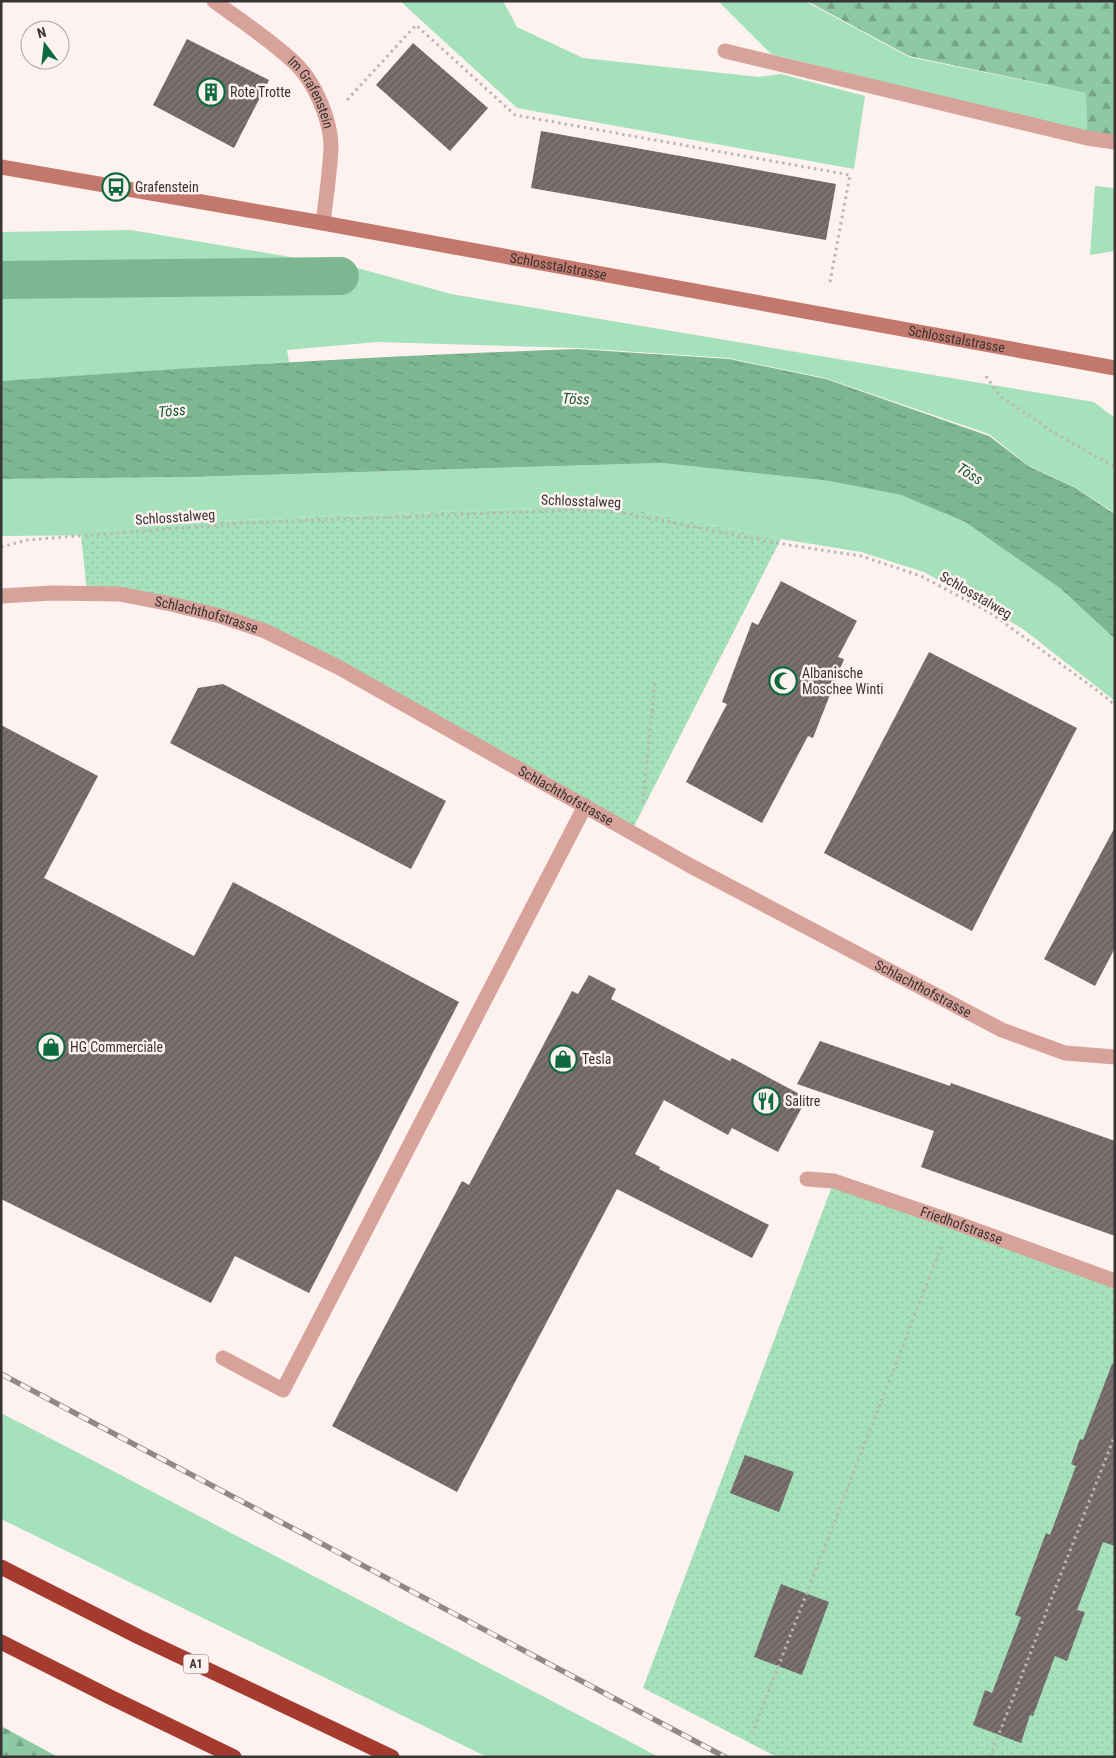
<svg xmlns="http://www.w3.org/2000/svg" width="1116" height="1758" viewBox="0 0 1116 1758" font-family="'Roboto Condensed',sans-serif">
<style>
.grass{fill:#a5e1ba}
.forest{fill:url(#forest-firs)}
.park{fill:url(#park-dots)}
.water{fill:url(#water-ripples)}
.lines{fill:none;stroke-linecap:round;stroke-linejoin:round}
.canal{stroke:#7cb791;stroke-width:38}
.building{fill:url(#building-hatch)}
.path{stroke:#bfb6b4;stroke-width:3;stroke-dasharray:2.5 4;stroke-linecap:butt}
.lane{stroke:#d6a299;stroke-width:15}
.street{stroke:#d6a299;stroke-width:15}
.secondary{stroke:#c3786d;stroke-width:15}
.highway{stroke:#a53b2f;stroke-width:15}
.rail-casing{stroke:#908987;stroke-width:5.5}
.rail{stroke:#fdf2f0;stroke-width:4;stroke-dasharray:11;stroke-linecap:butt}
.labels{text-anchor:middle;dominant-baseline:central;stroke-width:5;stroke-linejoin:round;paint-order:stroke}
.shield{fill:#fdf2f0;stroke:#736d6c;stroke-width:1}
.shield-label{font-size:12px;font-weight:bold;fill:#383433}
.poi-label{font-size:14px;fill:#383433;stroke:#fdf2f0;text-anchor:start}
.street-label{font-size:14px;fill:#383433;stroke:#fdf2f0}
.water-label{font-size:15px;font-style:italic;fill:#125834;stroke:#fdf2f0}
</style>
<defs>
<pattern id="forest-firs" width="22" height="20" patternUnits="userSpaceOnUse" patternTransform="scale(1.25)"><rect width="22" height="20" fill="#8dc9a3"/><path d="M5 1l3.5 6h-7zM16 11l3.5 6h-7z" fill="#74a485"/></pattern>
<pattern id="park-dots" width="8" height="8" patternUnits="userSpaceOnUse" patternTransform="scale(1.25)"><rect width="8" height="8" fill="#a5e1ba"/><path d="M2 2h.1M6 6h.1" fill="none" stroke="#8fc2a0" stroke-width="1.8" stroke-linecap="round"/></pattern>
<pattern id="water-ripples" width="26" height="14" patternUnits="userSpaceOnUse" patternTransform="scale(1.25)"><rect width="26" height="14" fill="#7cb791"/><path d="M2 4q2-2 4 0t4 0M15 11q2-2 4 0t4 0" fill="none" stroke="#679677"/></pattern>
<pattern id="building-hatch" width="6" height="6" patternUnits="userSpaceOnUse" patternTransform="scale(1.25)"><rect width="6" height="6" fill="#6f6665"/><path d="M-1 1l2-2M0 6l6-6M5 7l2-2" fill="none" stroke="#847d7c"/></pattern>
</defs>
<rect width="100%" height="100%" fill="#fdf2f0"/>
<!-- grass -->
<path class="grass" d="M400 1H503L517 27 583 58 759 77 781 74 865 96 854 169 517 108Z
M718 1H805L909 57 1086 93 1087 134 771 54Z
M1095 186 1115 188V251L1090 255Z
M131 230 361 269 451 294 1094 402 1115 418V513L1073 486 1029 466 989 434 825 378 728 358 577 348 377 342 287 350 289 362 1 381V232Z
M662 463 829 481 901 495 965 522 1061 589 1115 639V701L1023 629 924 572 861 552 781 539 610 505 217 521 114 535 1 536V479L191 477Z
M1 1413 71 1449 659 1757H487L1 1519Z"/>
<!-- forest -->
<path class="forest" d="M807 1H1115V142L1087 138 1086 93 909 56Z
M1 1726 58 1757H1Z"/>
<!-- park -->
<path class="park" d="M610 505 781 539 631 832 265 631 87 593 81 535 216 521Z
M834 1181 1115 1281V1757H777L643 1688Z"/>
<!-- water -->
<path class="water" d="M577 349 729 359 826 379 989 436 1030 467 1074 487 1115 514V639L1061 589 965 522 901 495 829 481 662 463 191 477 1 479V381C193 367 385 356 577 349Z"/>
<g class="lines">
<!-- canal -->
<path class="canal" d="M1 280 340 276"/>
</g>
<!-- building -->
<path class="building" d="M187 39 269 80 234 148 153 105Z
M413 43 488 108 450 151 376 85Z
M541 131 836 184 826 240 531 188Z
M781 581 857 621 838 657 844 659 813 738 808 736 762 823 686 782 727 704 722 702 752 622 758 625Z
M929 652 1077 728 972 931 824 853Z
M223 684 446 801 411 869 170 743 198 688Z
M1 725 98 776 44 878 194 956 233 882 459 1002 309 1293 235 1256 211 1303 1 1199Z
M1115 827V948L1095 986 1044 959Z
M589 975 616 989 611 999 730 1061 732 1058 807 1098 778 1152 732 1128 728 1135 664 1100 635 1154 660 1167 659 1169 769 1225 752 1258 617 1189 457 1492 332 1426 462 1181 469 1185 572 991 578 994Z
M820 1041 950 1086 951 1083 1115 1141V1236L921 1167 934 1131 797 1084Z
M1112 1364 1115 1365V1546L1103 1542 1077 1610 1085 1612 1067 1661 1055 1656 1033 1716 1030 1715 1021 1743 973 1725 985 1690 992 1693 1011 1643 1021 1617 1015 1615 1046 1533 1050 1535 1076 1466 1071 1464 1080 1439 1083 1440Z
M745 1455 794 1472 779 1512 730 1493Z
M781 1584 829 1602 802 1675 754 1657Z"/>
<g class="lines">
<!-- path -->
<path class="path" d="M347 100 416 25 515 115 850 175 830 282
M986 376 999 395 1051 431 1115 467
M1 547 27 540 246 523 572 510 618 512 776 543 861 556 921 576 992 614 1098 691 1115 705
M643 802 655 682
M752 1734 942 1245
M990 1757 1115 1435"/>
<!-- lane -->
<g class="lane">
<path d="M725 51 1087 138 1115 142"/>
<path id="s1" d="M807 1179 834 1181 951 1221 1115 1281"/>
<path d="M223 1358 283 1390 585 806"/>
</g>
<!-- street -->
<g class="street">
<path id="s2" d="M214 1C241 21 271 40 296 64 315 83 331 120 331 147 330 172 326 198 323 223"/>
<path id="s3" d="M1 596 52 593 119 594 171 604 220 616 265 631 338 667 689 865 1002 1030 1065 1053 1115 1057"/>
</g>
<!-- secondary -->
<path class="secondary" id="s4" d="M1 167 323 223 1115 368"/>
<!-- highway -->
<path class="highway" d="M1 1567 139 1637 392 1757
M1 1642 110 1697 234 1757"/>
<!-- rail casing -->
<g class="rail-casing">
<path id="rail" d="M1 1374 725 1757"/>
</g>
<!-- rail -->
<use href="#rail" class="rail"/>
</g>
<!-- icons -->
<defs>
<g id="building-ring" transform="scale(1.4375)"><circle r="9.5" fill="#fdf2f0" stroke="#0c6a3e" stroke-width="1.5"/><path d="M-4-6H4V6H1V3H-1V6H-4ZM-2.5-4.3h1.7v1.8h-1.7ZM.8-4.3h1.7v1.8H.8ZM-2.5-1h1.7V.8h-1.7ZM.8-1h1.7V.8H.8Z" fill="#0c6a3e"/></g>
<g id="bus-ring" transform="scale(1.4375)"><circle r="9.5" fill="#fdf2f0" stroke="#0c6a3e" stroke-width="1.5"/><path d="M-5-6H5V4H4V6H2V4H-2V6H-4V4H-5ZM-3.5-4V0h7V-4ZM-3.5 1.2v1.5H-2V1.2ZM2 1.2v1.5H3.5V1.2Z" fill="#0c6a3e"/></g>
<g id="mosque-ring" transform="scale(1.4375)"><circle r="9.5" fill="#fdf2f0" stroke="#0c6a3e" stroke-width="1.5"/><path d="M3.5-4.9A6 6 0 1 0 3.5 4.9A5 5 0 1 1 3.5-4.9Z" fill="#0c6a3e"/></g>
<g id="shop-ring" transform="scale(1.4375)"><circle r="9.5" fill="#fdf2f0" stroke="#0c6a3e" stroke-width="1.5"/><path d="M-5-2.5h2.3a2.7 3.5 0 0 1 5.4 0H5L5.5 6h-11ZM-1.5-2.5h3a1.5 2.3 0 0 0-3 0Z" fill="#0c6a3e"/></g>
<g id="restaurant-ring" transform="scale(1.4375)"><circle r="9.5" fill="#fdf2f0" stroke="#0c6a3e" stroke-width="1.5"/><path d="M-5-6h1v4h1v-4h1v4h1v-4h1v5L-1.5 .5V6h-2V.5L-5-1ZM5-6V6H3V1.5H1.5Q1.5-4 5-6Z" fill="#0c6a3e"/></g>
</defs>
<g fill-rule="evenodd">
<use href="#building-ring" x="211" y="92"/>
<use href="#bus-ring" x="116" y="187"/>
<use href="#mosque-ring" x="783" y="681"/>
<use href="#shop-ring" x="51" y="1047"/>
<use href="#shop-ring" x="563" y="1059"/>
<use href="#restaurant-ring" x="766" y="1101"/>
</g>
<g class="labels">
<!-- shield labels -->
<rect class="shield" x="183.5" y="1654.5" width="25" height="19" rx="4"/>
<g class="shield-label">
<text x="196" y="1664">A1</text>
</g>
<!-- poi labels -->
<g class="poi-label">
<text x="230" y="92">Rote Trotte</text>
<text x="135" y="187">Grafenstein</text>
<text x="802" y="673">Albanische<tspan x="802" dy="16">Moschee Winti</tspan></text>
<text x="70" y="1047">HG Commerciale</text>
<text x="582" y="1059">Tesla</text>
<text x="785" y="1101">Salitre</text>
</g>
<!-- street labels -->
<g class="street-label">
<text stroke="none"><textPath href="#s2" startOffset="136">Im Grafenstein</textPath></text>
<text stroke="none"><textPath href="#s4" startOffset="566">Schlosstalstrasse</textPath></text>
<text stroke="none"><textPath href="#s4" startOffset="971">Schlosstalstrasse</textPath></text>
<text transform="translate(581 501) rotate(2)">Schlosstalweg</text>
<text transform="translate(175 517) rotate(-4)">Schlosstalweg</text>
<text transform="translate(976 595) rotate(30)">Schlosstalweg</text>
<text stroke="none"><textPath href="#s3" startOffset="208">Schlachthofstrasse</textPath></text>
<text stroke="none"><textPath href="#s3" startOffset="612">Schlachthofstrasse</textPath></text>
<text stroke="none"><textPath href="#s3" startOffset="1018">Schlachthofstrasse</textPath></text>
<text stroke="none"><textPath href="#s1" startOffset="162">Friedhofstrasse</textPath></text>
</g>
<!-- water labels -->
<g class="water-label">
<text transform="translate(576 399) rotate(3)">Töss</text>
<text transform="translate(172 411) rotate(-5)">Töss</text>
<text transform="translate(970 474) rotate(32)">Töss</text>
</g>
</g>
<!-- border -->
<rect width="1116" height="1758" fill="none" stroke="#383433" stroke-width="5"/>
<!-- north arrow -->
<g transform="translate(45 45) rotate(345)"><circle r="24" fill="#fdf2f0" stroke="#aea6a4"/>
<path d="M0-4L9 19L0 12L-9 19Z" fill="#0c6a3e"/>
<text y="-8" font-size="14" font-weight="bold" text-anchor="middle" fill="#383433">N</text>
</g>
</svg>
